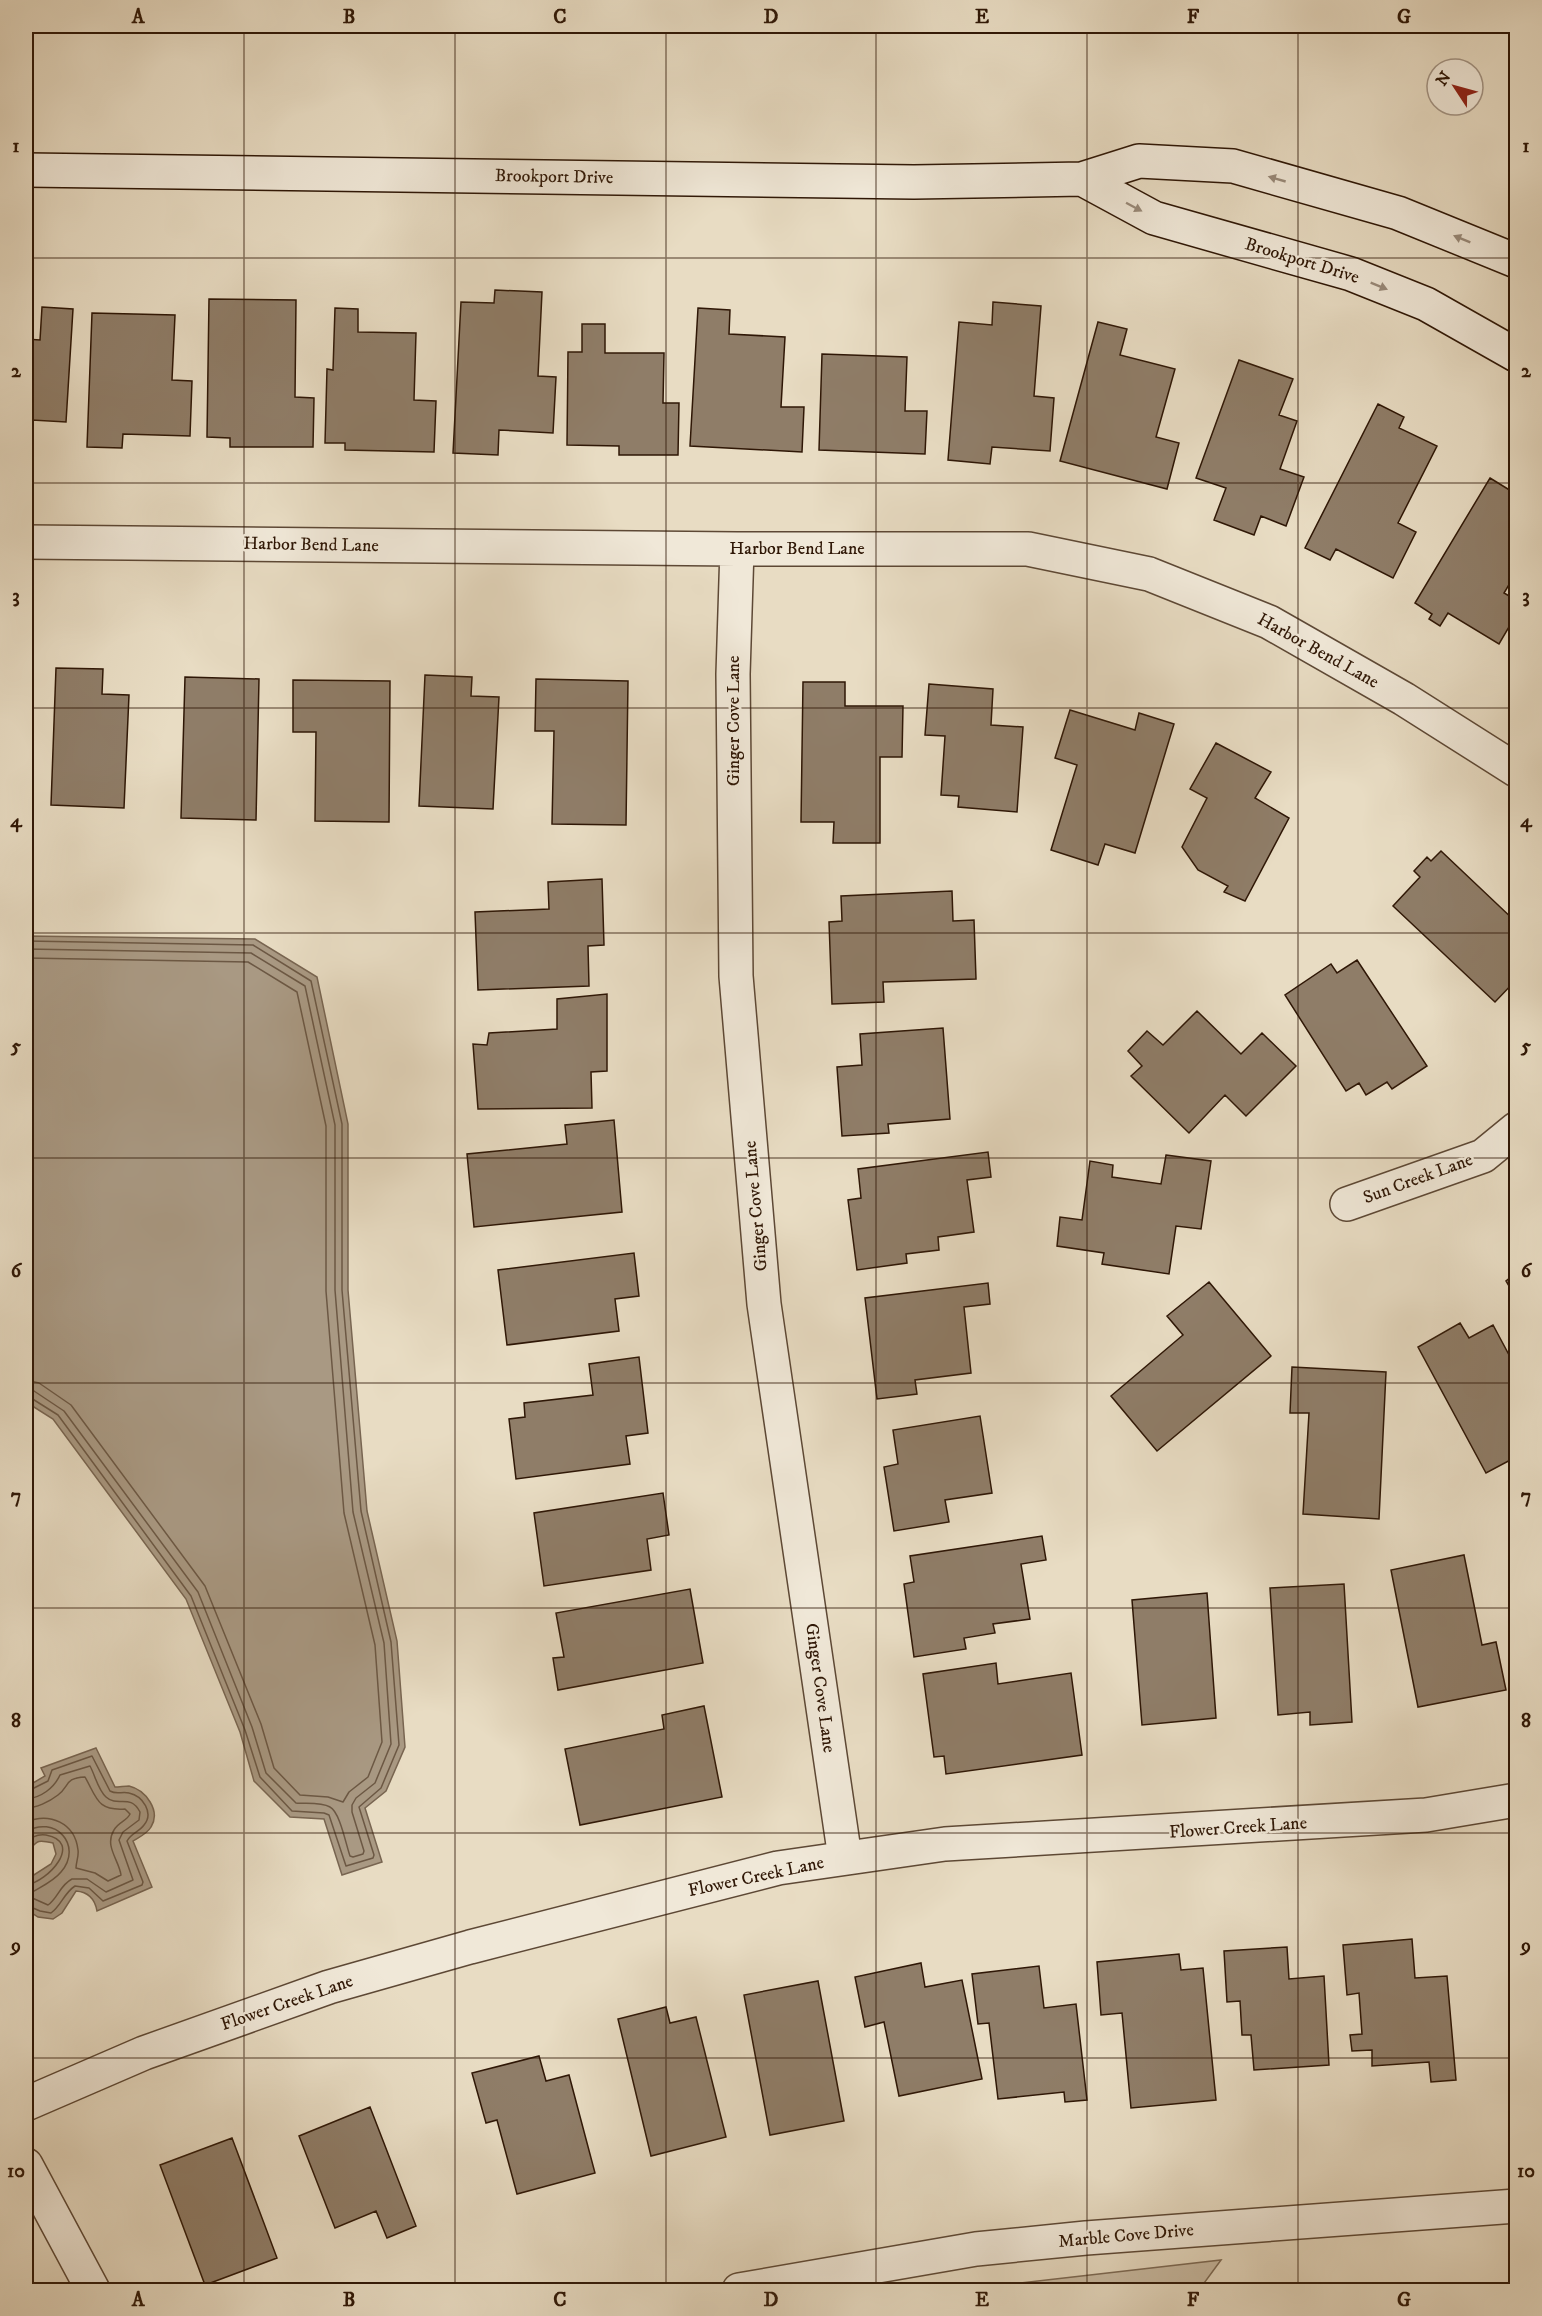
<svg xmlns="http://www.w3.org/2000/svg" width="1542" height="2316" viewBox="0 0 1542 2316" font-family="'IM FELL DW Pica',serif">
<style>
.green{fill:#c9bba3;stroke:#7c6954;stroke-width:1.5}
.water{fill:#a99983;stroke:#786551;stroke-width:1.5}
.lines{fill:none;stroke-linecap:round;stroke-linejoin:round}
.shore{stroke:#6c5844;stroke-width:1.5}
.building{fill:#8f7d68;stroke:#2f1706;stroke-width:1.5}
.street-casing{stroke:#5d4835;stroke-width:36}
.secondary-casing{stroke:#2f1706;stroke-width:36}
.street{stroke:#f0e8d8;stroke-width:33}
.secondary{stroke:#f0e8d8;stroke-width:33}
.oneway{fill:#998a7a}
.grid{fill:none;stroke:#2f1706;stroke-width:1.5;stroke-opacity:0.55}
.labels{text-anchor:middle;dominant-baseline:central;stroke-width:5;stroke-linejoin:round;paint-order:stroke}
.street-label{font-size:18px;fill:#2f1706;stroke:#f0e8d8}
.neatline{fill:none;stroke:#2f1706;stroke-width:2}
.grid-label{font-size:20px;text-anchor:middle;font-weight:bold;fill:#2f1706}
</style>
<rect width="100%" height="100%" fill="#e8dcc3"/>
<filter id="stains"><feTurbulence type="fractalNoise" baseFrequency=".00333" numOctaves="4"/><feColorMatrix values="0 0 0 0 .2 0 0 0 0 .09 0 0 0 0 .02 0 0 0 .5 -.17"/></filter>
<radialGradient id="worn" r=".72"><stop offset=".6" stop-color="#630" stop-opacity="0"/><stop offset="1" stop-color="#630" stop-opacity=".3"/></radialGradient>
<!-- green -->
<path class="green" d="M1221 2260 1199 2290H959Z"/>
<!-- water -->
<path class="water" d="M26 936 255 939 317 977 348 1124V1290L367 1511 397 1641 405 1747 386 1791 365 1808 382 1862 342 1875 324 1819 290 1817 254 1781 240 1732 186 1599 53 1419 26 1402Z
M96 1748 115 1787C119 1787 125 1786 129 1786 146 1790 161 1811 151 1827 147 1834 139 1837 133 1841L152 1887 97 1911C95 1899 88 1892 76 1891L62 1913 53 1919 38 1917 26 1909V1880L51 1864 56 1854 53 1843C34 1839 38 1842 26 1853V1810L28 1809 26 1803V1787L45 1776 41 1768Z"/>
<g class="lines">
<!-- shore -->
<path class="shore" d="M26 941 253 945 311 981 342 1124V1290L361 1511 391 1642 399 1745 381 1788 359 1807 374 1855 373 1858 346 1866 329 1815 324 1813 292 1811 260 1777 245 1730 191 1596 58 1415 31 1398 26 1397
M26 949 251 953 305 986 335 1125V1290L353 1512 384 1643 391 1744 375 1783 356 1798 352 1805V1812L364 1851 363 1854 353 1857 350 1856C346 1845 340 1812 330 1807 321 1802 306 1804 296 1803L266 1773 252 1727 198 1592 64 1411 34 1391 26 1389
M26 958 248 962 297 992 326 1126V1291L344 1513 375 1645 382 1742 368 1777 349 1792 343 1802 328 1797 300 1795 274 1768 261 1724 205 1586 71 1405 39 1383 26 1380
M26 1792 48 1781 52 1770 92 1756 110 1791C117 1795 122 1791 129 1793 143 1796 154 1813 144 1825 139 1832 131 1833 127 1841L143 1882 142 1885 103 1901 89 1888 75 1886C64 1893 61 1906 51 1913L40 1911 26 1905
M26 1799C41 1798 54 1788 60 1775L90 1766C95 1775 98 1790 106 1797 118 1808 130 1793 140 1812L139 1820 123 1832 119 1840 133 1880 106 1892 87 1879H72C60 1885 58 1898 48 1905L30 1897 29 1894C40 1887 53 1882 61 1872 84 1845 54 1814 26 1832
M26 1808C36 1808 49 1802 58 1795 70 1786 64 1778 85 1777 97 1798 97 1811 125 1809L130 1814C127 1821 118 1822 114 1830 104 1846 119 1860 121 1875L108 1881 95 1873 76 1868C76 1862 79 1856 78 1850 75 1823 50 1812 26 1822
M26 1845C31 1837 36 1834 46 1835 84 1842 48 1882 26 1885"/>
</g>
<!-- building -->
<path class="building" d="M495 290 542 292 538 376 556 377 553 433 499 430 498 455 453 453 461 302 494 303Z
M209 299 296 300 295 397 314 398 313 447H230V438L207 437Z
M993 302 1041 306 1034 396 1054 398 1050 451 992 447 990 464 948 460 959 322 992 325Z
M42 307 73 309 66 422 32 420 31 449 26 448V339L40 340Z
M335 308 358 309V332L416 333 414 400 436 401 434 452 345 450V443H325L327 369 333 370Z
M698 308 730 310 729 334 785 337 781 407H804L802 452 690 446Z
M92 313 175 315 172 380 192 381 190 436 123 434 122 448 87 447Z
M1098 322 1127 329 1120 355 1175 369 1156 437 1179 443 1167 489 1060 461Z
M582 324H605V353H664L663 403H679L678 455H619V446L567 445 568 352H582Z
M822 354 907 357 905 411H927L925 454 819 450Z
M1239 360 1293 379 1279 415 1297 421 1280 469 1304 477 1286 526 1261 516 1254 535 1214 520 1226 488 1196 478Z
M1378 404 1404 417 1399 428 1437 446 1398 523 1416 532 1393 578 1336 549 1330 560 1305 548Z
M1490 478 1516 494V573L1504 593 1516 600V615L1499 644 1448 613 1440 626 1429 619 1432 614 1415 603Z
M56 668 103 669 102 694 129 695 124 808 51 805Z
M425 675 472 677 471 696 499 697 493 809 419 806Z
M185 677 259 679 256 820 181 818Z
M536 679 628 681 626 825 552 824 554 731H535Z
M293 680 390 681 389 822 315 821 316 732H293Z
M803 682H845V706H903L902 757H880V843H833L834 822H801Z
M929 684 993 689 991 725 1023 727 1017 812 958 807 959 796 941 795 945 736 925 735Z
M1070 710 1135 730 1139 713 1174 724 1135 853 1105 844 1098 865 1051 850 1077 765 1055 758Z
M1216 743 1271 772 1255 798 1289 818 1245 901 1224 892 1228 886 1198 870 1182 847 1207 798 1190 789Z
M1441 851 1516 922V980L1495 1002 1393 906 1420 877 1414 871 1427 857 1431 861Z
M602 879 604 945 588 946 589 986 478 990 475 912 549 909 548 882Z
M952 891 953 921 974 920 976 979 883 982 884 1002 832 1004 829 922 842 921 841 896Z
M1357 960 1427 1066 1392 1089 1387 1082 1366 1095 1359 1083 1346 1091 1285 995 1331 964 1337 973Z
M607 994V1071L591 1072 592 1108 478 1109 473 1044 487 1045 489 1033 557 1029V999Z
M1197 1011 1241 1054 1262 1033 1296 1066 1246 1116 1225 1095 1189 1133 1131 1076 1142 1066 1128 1051 1147 1031 1163 1045Z
M943 1028 950 1119 888 1124 889 1133 842 1136 837 1067 862 1065 860 1034Z
M614 1120 622 1212 474 1227 467 1154 567 1144 565 1125Z
M988 1152 991 1177 967 1180 974 1232 938 1237 939 1250 906 1254 907 1263 857 1270 848 1200 861 1198 858 1169Z
M1166 1155 1211 1161 1201 1229 1176 1226 1169 1274 1102 1264 1104 1253 1057 1246 1060 1217 1082 1220 1090 1161 1113 1165 1112 1177 1161 1184Z
M634 1253 639 1296 615 1299 619 1331 507 1345 498 1270Z
M1516 1273V1298L1506 1281Z
M1209 1282 1271 1356 1157 1451 1111 1396 1183 1335 1167 1316Z
M988 1283 990 1304 964 1307 971 1373 915 1380 917 1394 877 1399 865 1298Z
M1460 1323 1469 1338 1493 1325 1516 1368V1457L1486 1473 1418 1347Z
M639 1357 648 1433 626 1436 630 1464 516 1479 509 1419 525 1417 524 1403 593 1395 589 1364Z
M1292 1367 1386 1372 1379 1519 1303 1514 1309 1413H1290Z
M980 1416 992 1493 945 1500 949 1522 894 1531 884 1467 898 1464 893 1430Z
M663 1493 669 1535 647 1539 651 1570 544 1586 534 1513Z
M1042 1536 1046 1560 1021 1564 1030 1619 993 1624 995 1633 964 1638 966 1649 914 1657 904 1584 914 1582 910 1556Z
M1464 1555 1482 1645 1496 1642 1506 1690 1418 1707 1391 1570Z
M1344 1584 1352 1722 1310 1725V1712L1278 1715 1270 1588Z
M690 1589 703 1663 558 1690 553 1658 564 1657 556 1613Z
M1207 1593 1216 1718 1142 1725 1132 1600Z
M996 1663 998 1684 1071 1673 1082 1755 946 1774 944 1756 934 1757 923 1674Z
M704 1706 722 1797 580 1825 565 1749 664 1729 662 1715Z
M1412 1939 1415 1978 1447 1976 1456 2080 1431 2082 1429 2062 1372 2066V2050L1352 2051 1350 2035 1362 2034 1359 1993 1347 1995 1343 1945Z
M1287 1947 1289 1979 1324 1976 1329 2065 1254 2070 1251 2035H1242L1240 2001 1227 2002 1224 1951Z
M1179 1954 1181 1970 1203 1968 1216 2100 1131 2108 1122 2013 1101 2015 1097 1962Z
M921 1963 925 1987 962 1980 982 2079 899 2096 884 2022 865 2027 855 1977Z
M1039 1966 1044 2008 1076 2004 1087 2100 1065 2102 1064 2092 998 2099 989 2023 978 2024 972 1974Z
M818 1981 844 2121 770 2135 744 1995Z
M666 2007 670 2023 696 2017 726 2137 651 2156 618 2019Z
M539 2056 546 2081 569 2075 595 2173 517 2194 497 2120 486 2123 472 2073Z
M370 2107 416 2226 387 2238 376 2211 335 2228 299 2136Z
M232 2138 277 2258 205 2285 160 2165Z"/>
<g class="lines">
<!-- street casing -->
<g class="street-casing">
<path id="street" d="M26 542 737 549H1028L1149 574 1269 622 1404 699 1516 770
M737 549 733 674 736 976 764 1304 845 1858
M1347 1204 1483 1156 1516 1129
M26 2104 144 2053 329 1987 470 1947 778 1868 945 1844 1426 1815 1516 1800
M26 2165 93 2290
M739 2290 976 2249 1086 2238 1516 2206"/>
</g>
<!-- secondary casing -->
<g class="secondary-casing">
<path id="secondary" d="M26 170 914 182 1082 179 1139 161 1233 166 1398 213 1516 261
M1082 179 1154 218 1351 274 1426 304 1516 355"/>
</g>
<!-- street -->
<use href="#street" class="street"/>
<!-- secondary -->
<use href="#secondary" class="secondary"/>
</g>
<!-- one-way arrows -->
<defs><path id="oneway-solid" d="M-6-.8H1V-3.2L6.5 0L1 3.2V.8H-6Z" transform="scale(1.5)"/></defs>
<g class="oneway">
<use href="#oneway-solid" transform="translate(1277 179) rotate(-164)"/>
<use href="#oneway-solid" transform="translate(1134 207) rotate(28)"/>
<use href="#oneway-solid" transform="translate(1462 239) rotate(-158)"/>
<use href="#oneway-solid" transform="translate(1379 286) rotate(22)"/>
</g>
<!-- grid -->
<path class="grid" d="M244 26V2290M455 26V2290M666 26V2290M876 26V2290M1087 26V2290M1298 26V2290M26 258H1516M26 483H1516M26 708H1516M26 933H1516M26 1158H1516M26 1383H1516M26 1608H1516M26 1833H1516M26 2058H1516"/>
<g class="labels">
<!-- street labels -->
<g class="street-label">
<text transform="translate(554 177) rotate(1)">Brookport Drive</text>
<text transform="translate(1302 261) rotate(17)">Brookport Drive</text>
<text transform="translate(311 545) rotate(1)">Harbor Bend Lane</text>
<text x="797" y="549">Harbor Bend Lane</text>
<text transform="translate(1318 651) rotate(29)">Harbor Bend Lane</text>
<text transform="translate(734 721) rotate(-90)">Ginger Cove Lane</text>
<text transform="translate(1418 1179) rotate(-20)">Sun Creek Lane</text>
<text transform="translate(756 1206) rotate(-95)">Ginger Cove Lane</text>
<text transform="translate(820 1688) rotate(82)">Ginger Cove Lane</text>
<text transform="translate(1238 1828) rotate(-4)">Flower Creek Lane</text>
<text transform="translate(756 1877) rotate(-12)">Flower Creek Lane</text>
<text transform="translate(287 2003) rotate(-19)">Flower Creek Lane</text>
<text transform="translate(1126 2236) rotate(-5)">Marble Cove Drive</text>
</g>
</g>
<!-- margin -->
<rect width="1542" height="2316" fill="none" stroke="#e8dcc3" stroke-width="66"/>
<!-- north arrow -->
<g transform="translate(1455 87) rotate(306)"><circle r="28" fill="#f0e8d8" stroke="#a39484" stroke-width="1.5"/>
<path d="M0-4.5L10 22L0 15L-10 22Z" fill="#8f2418"/>
<text y="-9" font-size="16" font-weight="bold" text-anchor="middle" fill="#2f1706">N</text>
</g>
<rect x="33" y="33" width="1476" height="2250" class="neatline"/>
<g class="grid-label">
<text x="138" y="23">A</text>
<text x="349" y="23">B</text>
<text x="560" y="23">C</text>
<text x="771" y="23">D</text>
<text x="982" y="23">E</text>
<text x="1193" y="23">F</text>
<text x="1404" y="23">G</text>
<text x="16" y="152">1</text>
<text x="1526" y="152">1</text>
<text x="16" y="377">2</text>
<text x="1526" y="377">2</text>
<text x="16" y="602">3</text>
<text x="1526" y="602">3</text>
<text x="16" y="827">4</text>
<text x="1526" y="827">4</text>
<text x="16" y="1052">5</text>
<text x="1526" y="1052">5</text>
<text x="16" y="1277">6</text>
<text x="1526" y="1277">6</text>
<text x="16" y="1502">7</text>
<text x="1526" y="1502">7</text>
<text x="16" y="1727">8</text>
<text x="1526" y="1727">8</text>
<text x="16" y="1952">9</text>
<text x="1526" y="1952">9</text>
<text x="16" y="2177">10</text>
<text x="1526" y="2177">10</text>
<text x="138" y="2306">A</text>
<text x="349" y="2306">B</text>
<text x="560" y="2306">C</text>
<text x="771" y="2306">D</text>
<text x="982" y="2306">E</text>
<text x="1193" y="2306">F</text>
<text x="1404" y="2306">G</text>
</g>
<rect width="100%" height="100%" filter="url(#stains)"/>
<rect width="100%" height="100%" fill="url(#worn)"/>
</svg>
